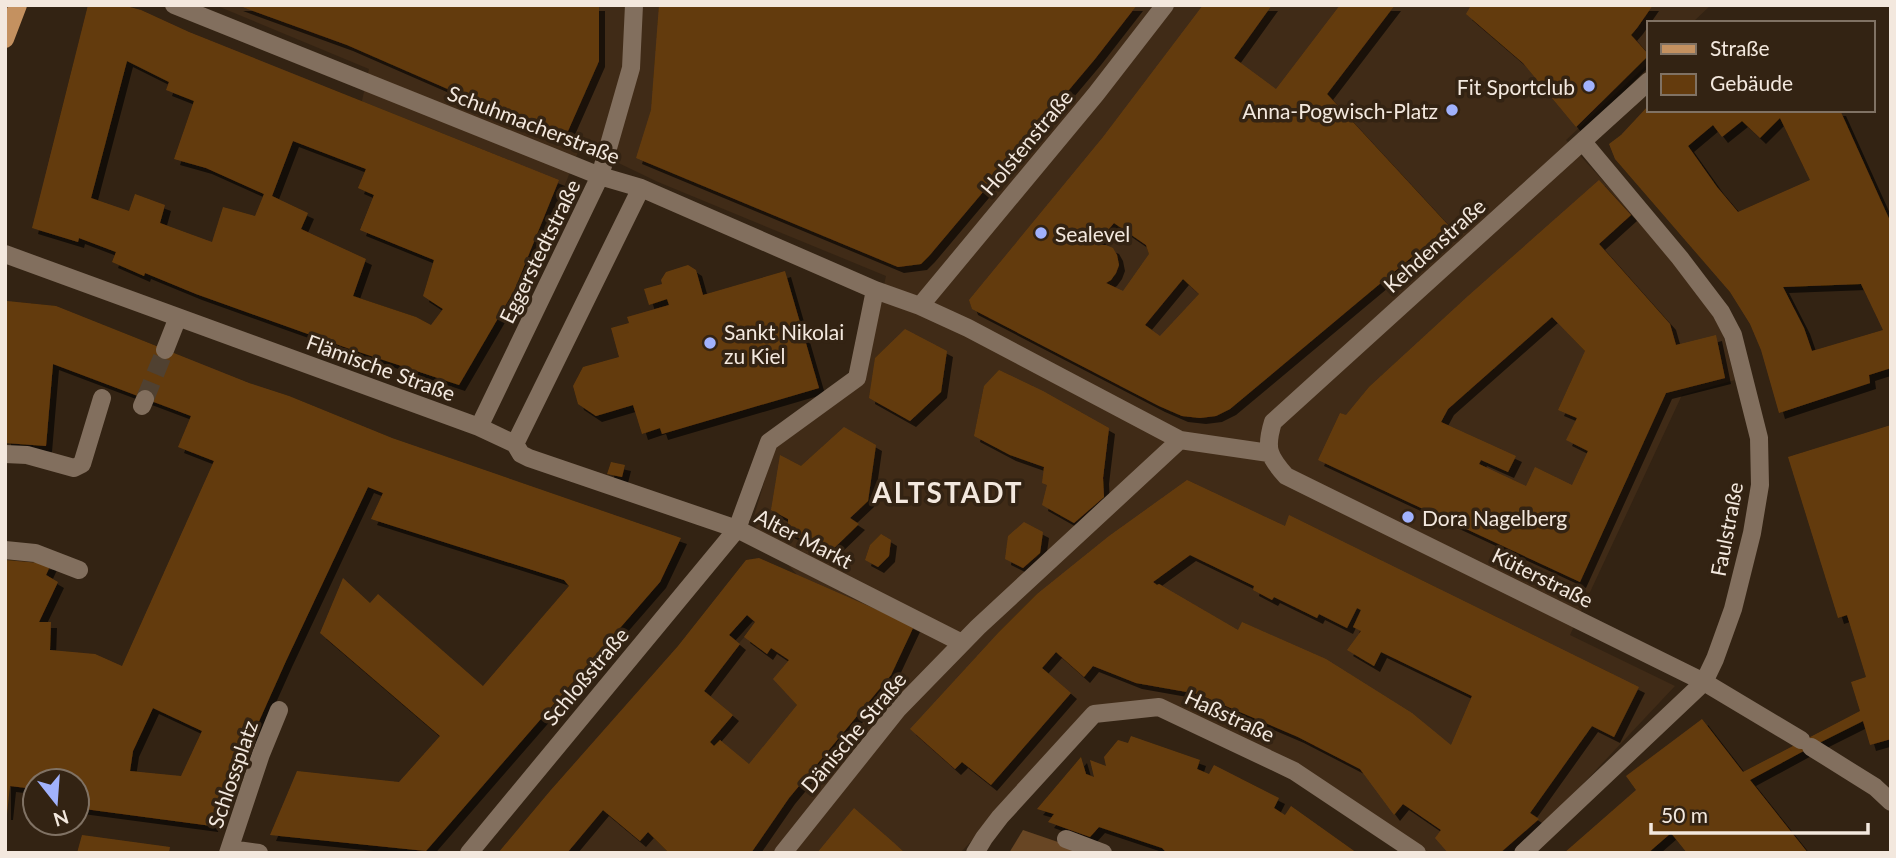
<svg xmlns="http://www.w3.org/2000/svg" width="1896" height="858" viewBox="0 0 1896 858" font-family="Lato,sans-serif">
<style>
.built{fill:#402b17}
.green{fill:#684624}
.building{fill:#643b0d;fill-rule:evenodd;filter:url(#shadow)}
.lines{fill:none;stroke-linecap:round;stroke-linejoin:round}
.minor-tunnel{stroke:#504131;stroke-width:18;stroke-dasharray:18 9;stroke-linecap:butt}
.minor{stroke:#826f5e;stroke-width:18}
.major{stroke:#c49160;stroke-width:18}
.poi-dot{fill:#a1b2fd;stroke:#332313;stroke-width:2.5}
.labels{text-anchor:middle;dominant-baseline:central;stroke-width:7;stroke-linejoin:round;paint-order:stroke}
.poi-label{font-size:21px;fill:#f3e8de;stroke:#332313;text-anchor:start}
.street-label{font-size:21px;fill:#f3e8de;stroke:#332313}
.district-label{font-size:28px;font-weight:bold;letter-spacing:2px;fill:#f3e8de;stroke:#332313}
</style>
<defs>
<filter id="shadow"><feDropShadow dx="6" dy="6" stdDeviation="0" flood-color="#0009"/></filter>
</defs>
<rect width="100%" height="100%" fill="#332313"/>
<!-- built -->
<path class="built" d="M215 5H1711L1692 23H1649V63L1566 140 1675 260 1708 307 1723 334 1735 380 1682 395 1570 635 1675 686 1518 853H1417L1294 771 1159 707 1094 714 960 853H561L797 575 752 523 774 449 862 385 886 276 658 182 581 145 521 293 360 230 374 195 358 188 366 169 362 101 369 69Z"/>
<!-- green -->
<path class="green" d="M1023 830 1090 853H1009Z"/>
<!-- building -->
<path class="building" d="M88 5H122L141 10 189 32 559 180 514 291 459 385 350 349 196 294 145 273 144 276 112 262 116 252 79 238 78 242 32 228ZM127 61 169 82 166 90 194 101 174 159 206 168 264 194 255 216 223 207 212 242 160 223 165 205 135 194 129 211 91 198ZM293 141 366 169 358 188 374 195 360 230 434 260 423 296 443 309 431 325 416 317 353 296 366 259 301 229 308 213 272 196Z
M237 5H599V61L564 140 347 45Z
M659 5H1137L1095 59 929 256 921 264 898 267 636 158 651 110Z
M1203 5H1272L1234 58 1276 89 1340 5H1395L1327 94 1449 226 1230 409 1216 416 1200 418 1182 416 1159 406 972 309 969 300 1103 137ZM1114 223 1146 245 1149 254 1123 291 1106 283 1111 280 1116 273 1119 265 1117 255 1113 248 1106 245H1095ZM1183 279 1199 294 1160 336 1145 325Z
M1471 5H1653L1637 28 1631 35 1649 55 1576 127 1523 63 1466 14Z
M1649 105V110H1840L1891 223V368L1869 375 1870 383 1779 413 1761 350 1750 324 1730 292 1615 159 1609 144 1621 135ZM1780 118 1810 180 1738 212 1717 187 1688 146 1713 125 1722 137 1742 121 1760 138ZM1861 284 1883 330 1812 351 1804 328 1783 287Z
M1599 180 1631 215 1599 244 1670 324 1676 345 1716 335 1725 378 1666 393 1580 582 1318 460 1340 413 1346 415 1369 387 1468 296ZM1552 317 1585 351 1558 410 1577 418 1566 440 1588 451 1572 485 1535 467 1526 486 1479 464 1481 460 1508 472 1516 456 1441 422 1448 409Z
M688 265 696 270 703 295 785 271 819 388 662 434 660 428 642 434 633 405 596 416 578 404 573 386 583 367 619 357 611 328 629 323 627 317 669 305 667 299 649 305 644 289 662 284 661 280 666 272Z
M7 301 56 306 249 383 289 396 392 438 681 538 660 582 426 851 270 835 297 771 399 782 440 736 320 633 343 578 370 603 378 594 483 686 569 586 564 580 371 519 383 493 368 487 286 661 212 826 77 808V781H35V789L10 786 7 814H5V560L51 564 46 575 58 582 39 622H51L50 650 95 654 122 666 214 461 178 447 191 416 53 364 46 446 5 443V317ZM153 708 202 731 181 776 130 771 133 751Z
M905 329 947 351 941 392 910 421 869 398 875 358Z
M999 370 1043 391 1109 428 1103 478 1104 497 1074 523 1042 505 1047 485 1042 483 1044 467 1010 455 974 436 984 386Z
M1891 425V739L1870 745 1863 721 1811 747 1750 780 1808 853H1687L1671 833 1648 853H1564L1636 790 1626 776 1702 719 1743 772 1860 711 1851 682 1866 677 1847 615 1838 618 1788 457Z
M844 427 876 445 868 501 850 518 859 524 829 553 788 532V519L771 510 780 455 801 466Z
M611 462 625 465 622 477 607 474Z
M1187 480 1285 526 1289 515 1639 687 1614 737 1592 726 1530 813 1539 819 1500 853H1448L1435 838 1441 830 1403 804 1394 815 1360 769 1298 737 1198 694 1136 683 1093 666 1084 677 1056 652 1042 668 1071 693 991 785 962 762 955 769 910 729 999 632 1037 594 1109 536ZM1190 555 1254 586 1253 590 1272 600 1274 597 1317 618 1319 614 1347 628 1357 608 1361 610 1353 627 1361 631 1347 650 1374 666 1381 652 1472 696 1451 745 1412 713 1326 659 1242 622 1238 630 1159 584 1157 585 1153 582Z
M1024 522 1043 532 1040 553 1023 568 1005 559 1008 536Z
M881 534 891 540 889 556 878 567 865 560 870 545Z
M759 558 914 626 891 675 789 798 751 853H669L648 832 640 841 603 810 567 853H498L550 791 678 646 746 560ZM747 615 755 622 744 637 767 654 771 648 789 660 773 679 797 705 749 764 720 740 714 746 710 742 733 715 704 691 740 644 729 635Z
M1131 736 1200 760 1197 769 1209 774 1214 765 1279 798 1274 808 1285 815 1291 806 1357 853H1167L1162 848 1099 827 1090 837 1048 822 1054 814 1037 809 1081 757 1086 774 1094 777 1090 760 1106 766 1104 757 1118 740 1128 743Z
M854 808 893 842 905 853H817Z
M82 835 170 847 169 853H77Z"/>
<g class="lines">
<!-- minor-tunnel -->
<path class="minor-tunnel" d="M145 399 165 350"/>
<!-- minor -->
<path class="minor" d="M174 5 600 176 641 188 875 290 920 306 968 328 1180 440 1269 453
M1649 81 1273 422C1265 448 1268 456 1286 476L1704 682 1801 740
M5 254 479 427 515 444 521 454 529 458 737 529 469 853
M875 290 857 378 769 442 737 529 962 643
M920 306 1096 94 1165 5
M165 350 178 317
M142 406 145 399
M479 427 600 176 631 68 634 5
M515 444 641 188
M5 454 27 455 74 468 82 464 102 398
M5 550 35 553 79 570
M1811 747 1875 787 1891 802
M1066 839 1103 853
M230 849 259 853
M228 853 261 754 279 710
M783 853 898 709 978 627 1180 440
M975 853 984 838 1000 817 1094 714 1159 707 1294 771 1417 853
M1523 853 1704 682 1715 659 1733 609 1752 533 1760 485 1759 438 1733 335 1721 312 1680 258 1583 142"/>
<!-- major -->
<path class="major" d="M5 39 18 5"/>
</g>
<!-- markers -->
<g class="poi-dot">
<circle cx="1589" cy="86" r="7"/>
<circle cx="1452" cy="110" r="7"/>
<circle cx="1041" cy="233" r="7"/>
<circle cx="710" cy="343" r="7"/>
<circle cx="1408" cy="517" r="7"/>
</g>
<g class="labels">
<!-- poi labels -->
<g class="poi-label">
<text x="1575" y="86" text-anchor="end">Fit Sportclub</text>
<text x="1438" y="110" text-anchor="end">Anna-Pogwisch-Platz</text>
<text x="1055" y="233">Sealevel</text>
<text x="724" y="331">Sankt Nikolai<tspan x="724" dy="24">zu Kiel</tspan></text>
<text x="1422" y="517">Dora Nagelberg</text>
</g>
<!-- street labels -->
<g class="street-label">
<text transform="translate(534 124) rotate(21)">Schuhmacherstraße</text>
<text transform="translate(1026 142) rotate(-50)">Holstenstraße</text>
<text transform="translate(1434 245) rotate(-42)">Kehdenstraße</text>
<text transform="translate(539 251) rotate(-64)">Eggerstedtstraße</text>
<text transform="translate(381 367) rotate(20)">Flämische Straße</text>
<text transform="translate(1726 529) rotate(-79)">Faulstraße</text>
<text transform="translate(804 538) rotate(27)">Alter Markt</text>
<text transform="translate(1543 577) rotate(26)">Küterstraße</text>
<text transform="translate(585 676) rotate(-50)">Schloßstraße</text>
<text transform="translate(1230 715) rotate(25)">Haßstraße</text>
<text transform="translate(853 732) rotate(-50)">Dänische Straße</text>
<text transform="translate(232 774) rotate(-71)">Schlossplatz</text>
</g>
<!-- district labels -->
<g class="district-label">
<text x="948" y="492">ALTSTADT</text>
</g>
</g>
<!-- border -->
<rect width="1896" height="858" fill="none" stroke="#f3e8de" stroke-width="14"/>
<!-- legend -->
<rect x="1647" y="21" width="228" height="91" fill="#332313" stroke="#807264" stroke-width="2"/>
<rect x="1661" y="44" width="35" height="10" fill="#c49160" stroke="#807264" stroke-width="2"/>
<text x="1710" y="56" font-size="21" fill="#f3e8de">Straße</text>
<rect x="1661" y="74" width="35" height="21" fill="#643b0d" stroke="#807264" stroke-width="2"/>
<text x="1710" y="91" font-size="21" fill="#f3e8de">Gebäude</text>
<!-- north arrow -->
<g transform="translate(56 802) rotate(163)"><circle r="33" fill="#332313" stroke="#807264" stroke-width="2"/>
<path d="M0-5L12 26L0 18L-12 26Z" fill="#a1b2fd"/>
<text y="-10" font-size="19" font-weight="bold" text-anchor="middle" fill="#f3e8de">N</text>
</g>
<!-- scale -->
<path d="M1651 823v10h217v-10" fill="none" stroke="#f3e8de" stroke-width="3.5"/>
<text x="1661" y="823" font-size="21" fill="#f3e8de" stroke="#332313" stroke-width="5" paint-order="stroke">50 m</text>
</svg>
